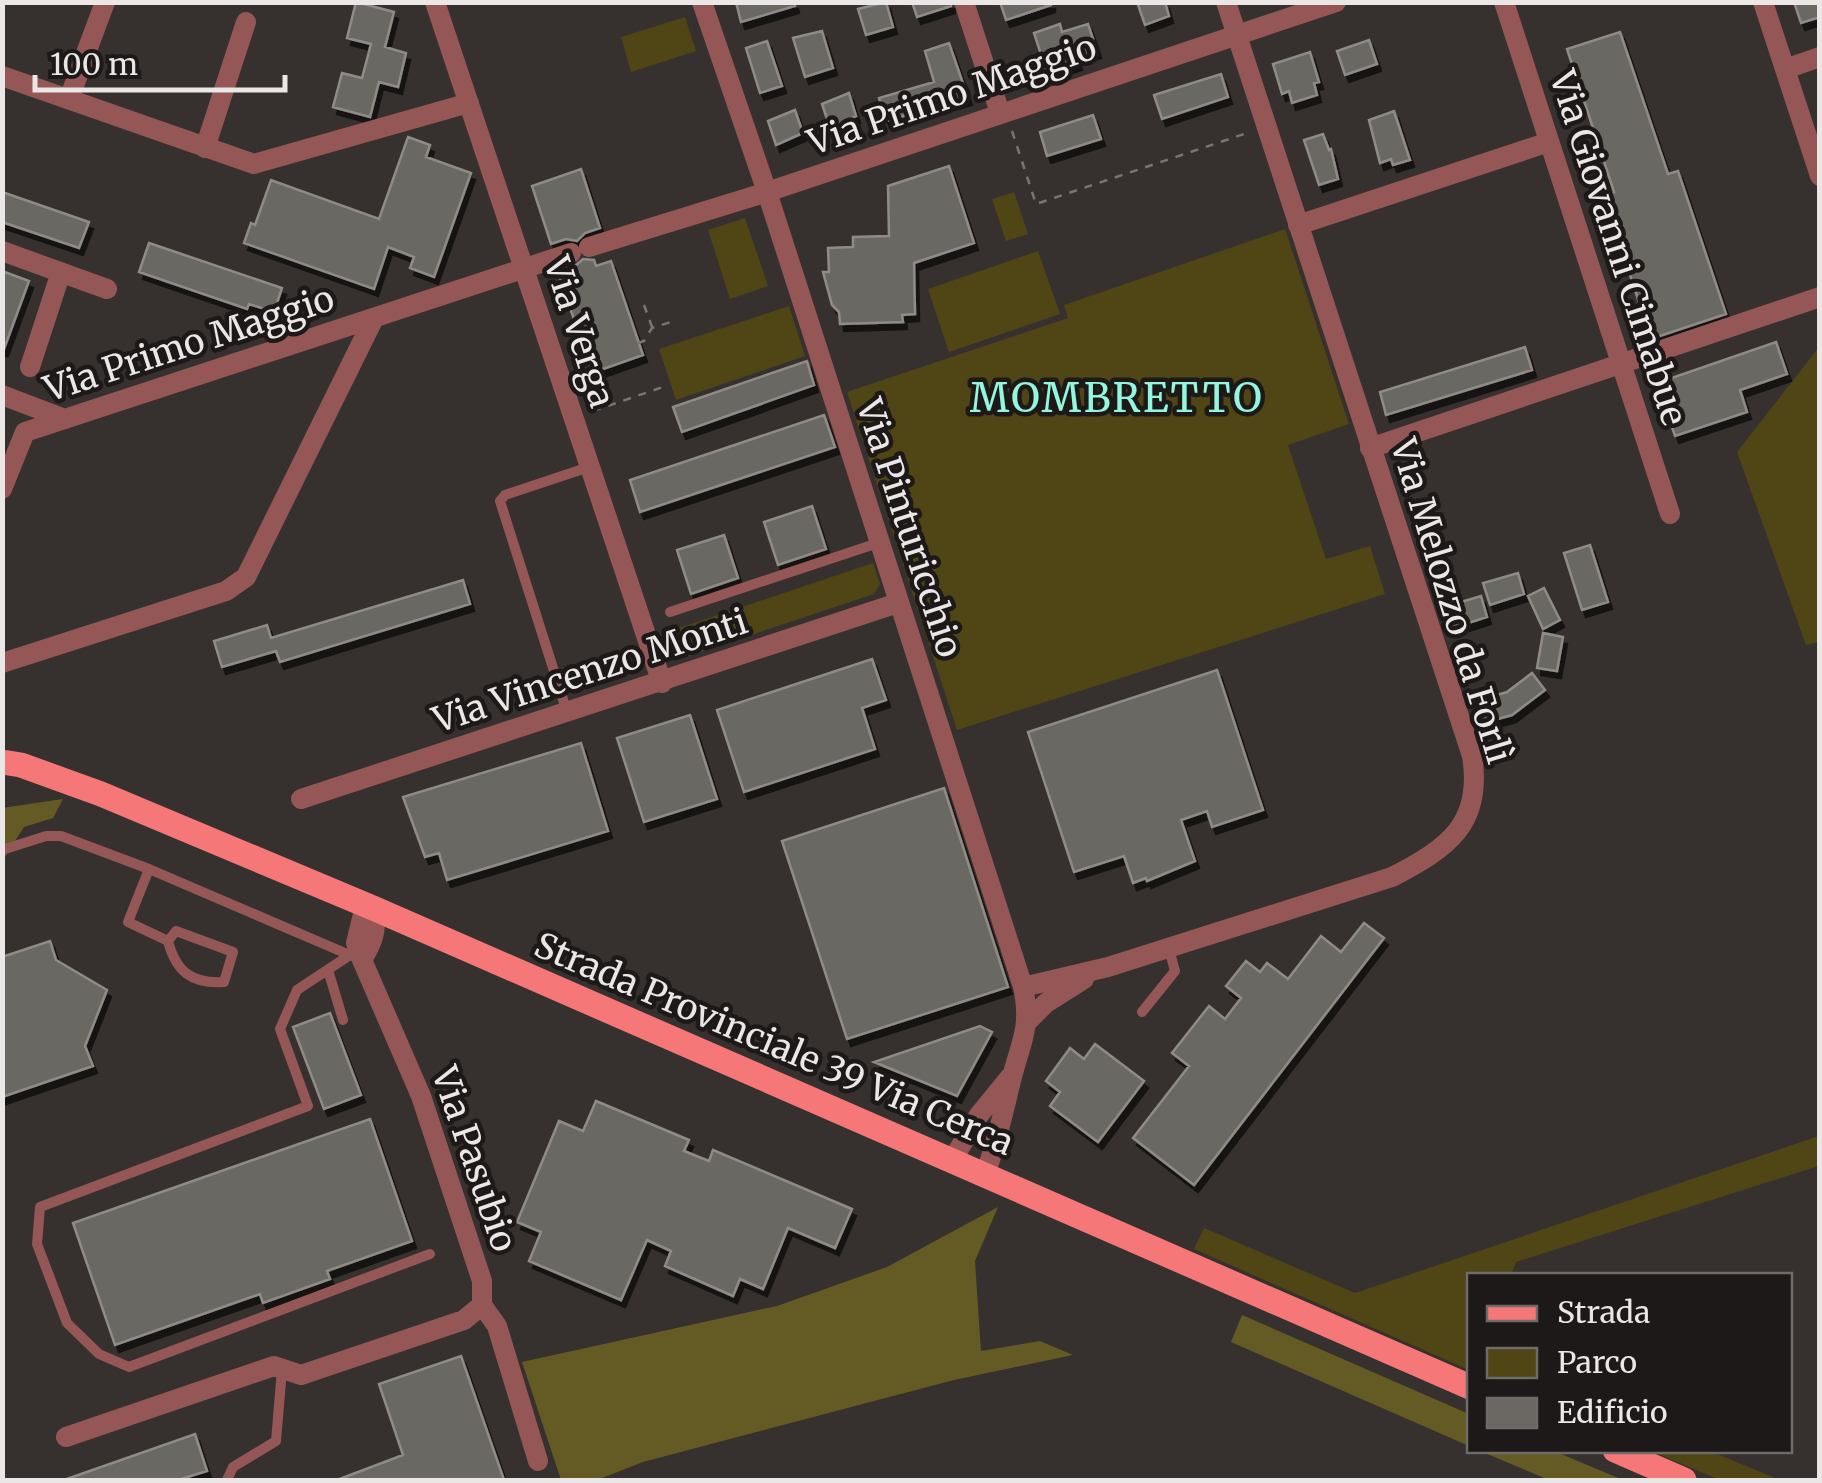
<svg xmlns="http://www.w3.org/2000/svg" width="1822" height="1483" viewBox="0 0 1822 1483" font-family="Merriweather,serif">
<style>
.green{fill:#4f4515}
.forest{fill:#645a24}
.building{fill:#6b6762;stroke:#8f8b86;stroke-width:2.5;filter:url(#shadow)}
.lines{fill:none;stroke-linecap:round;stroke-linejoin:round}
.path{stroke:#7a7573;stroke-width:2.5;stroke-dasharray:8 8;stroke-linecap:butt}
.service{stroke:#955756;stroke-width:10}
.minor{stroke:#955756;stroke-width:20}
.primary{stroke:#f67778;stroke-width:25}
.labels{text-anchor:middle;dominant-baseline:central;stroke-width:9;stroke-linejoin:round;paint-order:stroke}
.street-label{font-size:35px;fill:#ebe7e6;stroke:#1c1918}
.quarter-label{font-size:40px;letter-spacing:2.5px;fill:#94f6dd;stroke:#1c1918}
</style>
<defs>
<filter id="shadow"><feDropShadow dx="4" dy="7" stdDeviation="0" flood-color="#0009"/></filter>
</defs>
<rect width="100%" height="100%" fill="#36312e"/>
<!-- green -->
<path class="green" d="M685 17 696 51 631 72 621 37Z
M1014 192 1028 234 1006 241 992 199Z
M745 218 768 286 730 299 708 230Z
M1285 229 1349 424 1288 445 1326 559 1370 546 1385 594 957 730 847 392 1068 318 1064 305Z
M1038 251 1060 314 949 352 928 289Z
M789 306 805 356 676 400 659 349Z
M1819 347 1820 642 1806 645 1737 452Z
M873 563 880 584 874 594 682 658 670 654 664 633Z
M1819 1136V1166L1516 1262 1511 1275 1470 1276 1469 1370 1194 1249 1204 1228 1355 1293Z
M1651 1451H1710L1780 1480H1720Z"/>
<!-- forest -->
<path class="forest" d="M63 799 53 818 24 827 3 860 2 808Z
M998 1207 975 1261 981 1351 1040 1341 1073 1355 954 1380 643 1462 597 1480H561L522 1362 777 1306 887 1267Z
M1242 1315 1469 1414V1446L1231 1342Z
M1480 1451H1554L1623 1480H1549Z"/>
<!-- building -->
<path class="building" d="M356 2 394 12 385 47 406 53 398 87 379 82 370 117 333 107 342 73 362 78 371 44 347 38Z
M736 2H794L795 6 741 22Z
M886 2 893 27 866 35 858 9Z
M912 2H951V6L917 17Z
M1000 2H1051V5L1006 20Z
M1137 2H1165L1169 16 1145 25Z
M1794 2H1820V17L1801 23Z
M1060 24 1062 32 1088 24 1097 51 1076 58 1078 63 1047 73 1034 33Z
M822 31 833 68 805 77 793 38Z
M1620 32 1668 174 1678 171 1726 314 1651 339 1604 196 1614 192 1567 49Z
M1369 40 1377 64 1345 75 1337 51Z
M767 41 782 86 760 93 746 48Z
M949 43 968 98 886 121 879 98 934 82 925 51Z
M1310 52 1319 82 1314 83 1317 95 1292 103 1289 91 1282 94 1273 64Z
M1221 74 1228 97 1162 119 1154 95Z
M849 93 856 116 830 128 822 104Z
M795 110 803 133 776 145 768 121Z
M1394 111 1410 160 1393 165 1391 159 1380 163 1369 120Z
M1093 115 1101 139 1047 156 1040 132Z
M1323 134 1329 150 1331 149 1338 179 1319 185 1304 140Z
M408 137 430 145 426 157 471 173 434 277 410 268 414 257 388 247 374 289 244 243 251 223 255 225 271 180 379 219Z
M949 166 974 243 914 263 915 314 902 315 903 322 840 324 839 312 832 305 823 272H829L828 248 853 247V237L889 236 888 186Z
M581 169 600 228 585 233 577 241 566 239 551 244 532 186Z
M2 192 89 222 79 248 2 222Z
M149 243 282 288 274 312 249 304 247 309 139 272Z
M583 259 594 260 596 266 611 261 643 355 592 373 560 278 577 273 575 266Z
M2 271 29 281 4 349H2Z
M1776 342 1787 374 1740 390 1747 412 1675 436 1657 383Z
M1525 347 1532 370 1386 415 1380 392Z
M807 361 814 385 682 432 673 407Z
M824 415 835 447 640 512 630 480Z
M812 506 826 549 778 565 764 522Z
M724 535 738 578 691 594 677 550Z
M1590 545 1608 602 1582 610 1564 553Z
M1518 573 1524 594 1490 605 1483 583Z
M463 580 470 604 280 662 276 651 222 667 214 641 267 625 271 638Z
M1544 588 1560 620 1543 629 1528 596Z
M1481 596 1487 617 1453 628 1447 606Z
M1543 633 1563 637 1557 671 1537 668Z
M872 659 886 700 862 708 875 749 744 792 717 710Z
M1217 670 1263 810 1212 827 1207 811 1181 820 1195 861 1147 881 1146 878 1133 883 1124 856 1074 872 1028 732Z
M1532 673 1545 690 1512 715 1487 722 1480 700 1507 692Z
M690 715 717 799 644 822 617 738Z
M581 743 608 831 447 880 439 853 425 857 403 797Z
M944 788 1008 987 847 1039 782 841Z
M1364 923 1384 938 1194 1185 1133 1138 1189 1066 1172 1053 1209 1006 1225 1019 1241 998 1226 986 1246 961 1260 972 1267 963 1288 979 1321 936 1341 952Z
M50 941 56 960 107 990 85 1046 93 1066 2 1097V957Z
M330 1013 361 1095 324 1109 293 1027Z
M980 1026 992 1032 957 1096 874 1062Z
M1095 1044 1144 1081 1098 1142 1050 1106 1060 1092 1046 1081 1070 1048 1084 1059Z
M596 1101 689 1140 684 1151 709 1161 713 1150 852 1209 835 1248 788 1228 763 1289 740 1279 733 1296 665 1266 671 1251 647 1240 621 1300 529 1261 541 1232 517 1222 559 1121 583 1131Z
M370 1119 412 1241 327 1271 330 1279 263 1303 260 1294 115 1345 73 1223Z
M461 1356 504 1480H337L403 1455 379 1384Z
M195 1434 207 1471 178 1480H64Z"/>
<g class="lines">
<!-- path -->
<path class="path" d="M1012 131 1036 204 1250 132
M644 305 652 327
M638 343 644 341 652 328 677 320
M593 411 663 387"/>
<!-- service -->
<path class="service" d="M670 612 878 543
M567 712 500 501 505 495 589 467
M2 850 46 836H61L149 869 352 956
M149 869 128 922 168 941 176 931 233 952 224 982C192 984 176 972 168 941
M350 955 297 990 280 1029 308 1106 40 1207 37 1244 67 1323 99 1354 129 1367 430 1254
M328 970 343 1020
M1142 1012 1175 971 1169 949
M227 1480 233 1467 276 1441 282 1370"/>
<!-- minor -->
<path class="minor" d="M435 2 662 683
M702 2 767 192 1023 987C1032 1029 1020 1043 1011 1081 1003 1113 997 1143 985 1174
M964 2 1000 113
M1504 2 1670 514
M1763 2 1820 176
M1785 69 1820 57
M2 76 254 164 469 103
M69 99 105 2
M205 148 246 22
M1298 225 1549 142
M589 247 767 192 1336 2
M2 251 107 289
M30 367 61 272
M2 395 65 419
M1370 448 1820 297
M2 489 25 432 571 253
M2 663 226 591 246 577 374 318
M301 799 898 603
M1023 987 1108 967 1392 877C1448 848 1483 824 1472 756L1226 2
M1026 1023 1046 1003 1084 979
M953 1159 979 1115 1010 1077
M482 1305 497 1326 538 1461
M66 1437 274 1366 301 1375 464 1320 482 1305V1281L421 1096 362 960 356 943 363 914 373 908C378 929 373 942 362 960"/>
<!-- primary -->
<path class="primary" d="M2 762 21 765 101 794 373 908 1470 1387
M1615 1450 1684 1480"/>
</g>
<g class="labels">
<!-- street labels -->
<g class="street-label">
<text transform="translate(952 95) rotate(-19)">Via Primo Maggio</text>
<text transform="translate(1618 248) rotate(72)">Via Giovanni Cimabue</text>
<text transform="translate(579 332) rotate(72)">Via Verga</text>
<text transform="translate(189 344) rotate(-18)">Via Primo Maggio</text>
<text transform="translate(909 528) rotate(72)">Via Pinturicchio</text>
<text transform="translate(1451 601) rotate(73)">Via Melozzo da Forlì</text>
<text transform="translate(590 671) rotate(-18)">Via Vincenzo Monti</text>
<text transform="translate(774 1044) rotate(23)">Strada Provinciale 39 Via Cerca</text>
<text transform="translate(474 1159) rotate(71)">Via Pasubio</text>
</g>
<!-- quarter labels -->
<g class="quarter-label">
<text x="1117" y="398">MOMBRETTO</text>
</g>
</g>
<!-- border -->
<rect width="1822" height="1483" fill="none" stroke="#ebe7e6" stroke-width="10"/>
<!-- legend -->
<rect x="1467" y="1273" width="325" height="180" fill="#1c1918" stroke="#6f6b6a" stroke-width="2.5"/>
<rect x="1487" y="1306" width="50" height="15" fill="#f67778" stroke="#6f6b6a" stroke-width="2.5"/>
<text x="1557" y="1323" font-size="30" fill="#ebe7e6">Strada</text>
<rect x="1487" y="1348" width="50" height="30" fill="#4f4515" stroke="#6f6b6a" stroke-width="2.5"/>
<text x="1557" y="1373" font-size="30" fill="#ebe7e6">Parco</text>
<rect x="1487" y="1398" width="50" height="30" fill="#6b6762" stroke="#6f6b6a" stroke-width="2.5"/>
<text x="1557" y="1423" font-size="30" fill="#ebe7e6">Edificio</text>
<!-- scale -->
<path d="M35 75v15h250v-15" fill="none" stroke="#ebe7e6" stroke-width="5"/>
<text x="50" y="75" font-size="30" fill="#ebe7e6" stroke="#1c1918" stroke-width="8" paint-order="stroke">100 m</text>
</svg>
